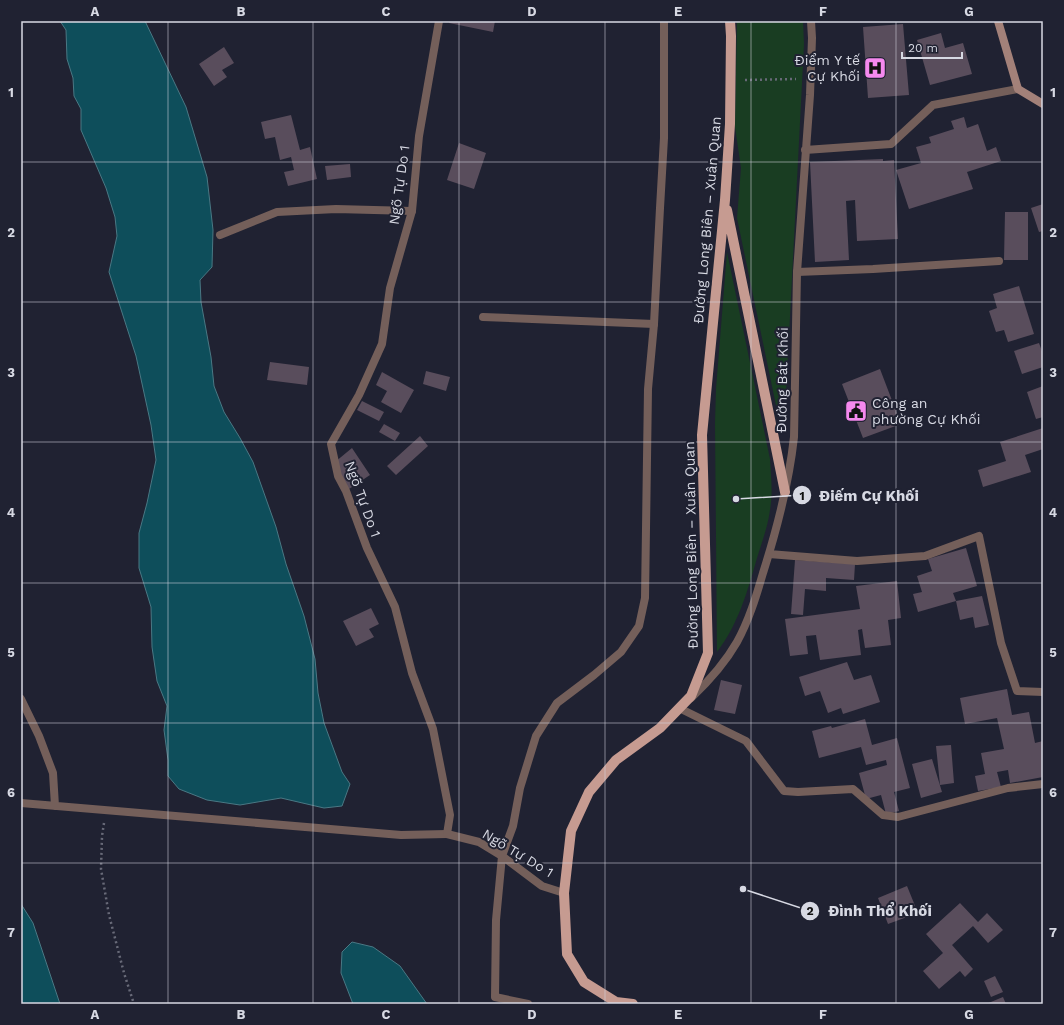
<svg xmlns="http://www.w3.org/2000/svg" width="1064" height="1025" viewBox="0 0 1064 1025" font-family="'Work Sans',sans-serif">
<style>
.green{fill:#193d22}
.water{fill:#0e4e5b;stroke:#4a7884}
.building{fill:#594d5c}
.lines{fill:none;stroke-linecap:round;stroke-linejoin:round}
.path{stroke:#686a78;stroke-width:2.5;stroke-dasharray:2 3;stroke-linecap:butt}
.lane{stroke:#745f5a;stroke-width:8}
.street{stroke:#745f5a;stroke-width:8}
.secondary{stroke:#a38179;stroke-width:8}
.primary{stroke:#c69b91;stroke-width:10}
.grid{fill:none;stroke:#d7d9e3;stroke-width:1;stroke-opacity:0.55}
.labels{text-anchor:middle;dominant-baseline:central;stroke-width:4;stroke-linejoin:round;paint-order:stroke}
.poi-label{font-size:14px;fill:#d7d9e3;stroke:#202232;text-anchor:end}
.street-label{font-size:14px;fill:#d7d9e3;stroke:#202232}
.leader{fill:none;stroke:#d7d9e3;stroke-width:1.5}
.callout-dot{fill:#d7d9e3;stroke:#202232;stroke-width:1.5}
.mark-label{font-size:12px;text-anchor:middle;font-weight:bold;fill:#111}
.callout-label{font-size:15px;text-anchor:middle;font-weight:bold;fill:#d7d9e3;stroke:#202232;stroke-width:4;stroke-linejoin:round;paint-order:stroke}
.neatline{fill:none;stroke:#d7d9e3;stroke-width:1.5}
.grid-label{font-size:13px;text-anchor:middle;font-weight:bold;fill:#d7d9e3}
</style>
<rect width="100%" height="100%" fill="#202232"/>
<!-- green -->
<path class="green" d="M737 21H803L804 44 785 414 783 418H781L778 415 737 218 741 168 735 127Z
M727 252 770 459C771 476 773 493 770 510 768 526 762 542 757 558 748 590 738 625 717 652L715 423 716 389Z"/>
<!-- water -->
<path class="water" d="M60 21H145L186 107 207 177 213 230 212 267 200 280 201 302 211 357 214 386 224 412 240 438 253 462 276 527 286 564 304 616 315 659 318 693 324 723 342 772 350 784 342 806 324 808 281 798 240 805 207 800 179 789 168 776V760L164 730 167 706 157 681 152 647 151 607 139 568V533L147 503 156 460 151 425 136 356 109 272 117 236 115 217 106 188 81 130V109L74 96 73 78 67 59 66 30Z
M21 904 33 923 60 1004H21Z
M352 942 373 947 400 966 427 1004H353L341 973 342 952Z"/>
<!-- building -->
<path class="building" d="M450 21H495L493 32 449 23Z
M903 24 909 95 868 98 863 27Z
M941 33 945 48 963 43 972 74 930 85 917 40Z
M224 47 234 63 222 70 227 77 214 86 199 64Z
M291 115 300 150 310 147 317 179 288 186 284 172 294 170 291 157 280 160 275 137 265 139 261 122Z
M964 117 967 128 978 124 987 151 996 147 1001 161 967 172 973 189 909 209 896 170 921 163 916 147 931 143 929 137 954 129 951 121Z
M459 143 486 153 474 189 447 180Z
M883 159V161L894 160 898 239 857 241 855 200 846 201 849 260 815 262 810 162Z
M350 164 351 177 327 180 325 166Z
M1043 204V231L1039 232 1031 208Z
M1005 212H1028V260H1004Z
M1019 286 1034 334 1008 342 1004 330 996 332 989 311 997 308 993 294Z
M1039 343 1043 354V367L1022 374 1014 351Z
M270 362 309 367 307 385 267 380Z
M880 369 901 424 863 438 842 384Z
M426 371 450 377 446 391 423 384Z
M382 372 414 390 401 413 381 402 387 391 376 385Z
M1043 386V417L1036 419 1027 392Z
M362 401 384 412 379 421 357 410Z
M384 424 400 433 395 441 379 432Z
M1043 428V449L1025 455 1031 472 983 487 978 470 1006 461 1000 442Z
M420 436 428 446 396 475 387 466Z
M352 448 370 475 346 491 335 462Z
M966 548 977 586 953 593 956 601 918 612 913 594 922 592 917 576 932 571 928 559Z
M795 560 855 564 854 580 826 578V591L805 589 803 615 791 614Z
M897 581 901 618 888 620 891 645 865 648 862 629 858 630 861 655 820 660 816 635 806 636 808 654 790 656 785 619 860 609 856 586Z
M982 596 989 625 975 628 973 617 960 620 956 601Z
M371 608 379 624 369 629 374 637 356 646 343 621Z
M847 662 854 680 871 675 880 702 843 714 841 708 828 713 820 691 805 696 799 677Z
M721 680 742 685 735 714 714 710Z
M1007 689 1012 715 1029 712 1035 743 1043 741V777L1010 783 1008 770 997 772 1001 787 978 791 975 776 985 774 981 753 1004 749 997 718 965 724 960 698Z
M865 719 872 745 897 738 910 788 894 792 899 811 886 814 881 795 866 799 859 773 887 765 886 760 866 765 861 747 819 758 812 731 831 726 832 728Z
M951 745 954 783 940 785 936 746Z
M932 759 942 792 921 798 912 764Z
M907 886 918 913 888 924 878 898Z
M960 903 978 922 987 913 1003 930 988 943 973 926 952 945 973 969 965 977 960 971 939 989 923 971 943 953 926 934Z
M995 976 1003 992 991 997 984 981Z
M1003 997 1006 1004H986Z"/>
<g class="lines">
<!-- path -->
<path class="path" d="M745 80 796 79
M104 823 102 836 101 869 109 915 124 973 134 1004"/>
<!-- lane -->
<path class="lane" d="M220 235 277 212 336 209 412 211
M797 272 873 269 999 261
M483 317 654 324
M21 699 39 736 53 773 55 806
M21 803 401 835 447 834"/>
<!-- street -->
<path class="street" d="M439 21 419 136 412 211 390 288 382 344 359 395 331 444 338 476 346 491 367 548 395 607 412 673 433 729 450 815 447 834 479 842 502 856 542 886 564 893
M805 150 891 144 933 105 1018 89
M769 554 857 561 925 556 979 536 1001 643 1017 691 1043 692
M691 698C709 681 725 663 737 642 749 620 756 597 763 573 777 529 789 483 794 437L797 272 810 95 812 38 811 21
M682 705 679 708 746 741 784 791 798 792 853 789 883 815 898 817 1008 788 1043 784
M528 1004 495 997 496 920 502 856 513 826 520 788 536 736 557 703 594 675 621 652 639 626 645 598 648 389 654 324 660 208 664 138V21"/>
<!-- secondary -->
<path class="secondary" d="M998 21 1018 89 1043 104"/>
<!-- primary -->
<path class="primary" d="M727 210 785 492
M633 1004 616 1002 584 982 567 954 564 893 571 831 589 792 616 760 660 728 691 696 708 653 702 435 725 200 730 124 731 36 730 21"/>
</g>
<!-- grid -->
<path class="grid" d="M168 21V1004M313 21V1004M459 21V1004M605 21V1004M751 21V1004M896 21V1004M21 162H1043M21 302H1043M21 442H1043M21 583H1043M21 723H1043M21 863H1043"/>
<!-- icons -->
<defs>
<g id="hospital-square" transform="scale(1.15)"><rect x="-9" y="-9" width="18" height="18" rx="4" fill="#f589ee" stroke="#202232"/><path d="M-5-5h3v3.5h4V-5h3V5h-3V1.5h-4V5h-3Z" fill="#111"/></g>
<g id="civic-square" transform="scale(1.15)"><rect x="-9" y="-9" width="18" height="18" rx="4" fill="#f589ee" stroke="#202232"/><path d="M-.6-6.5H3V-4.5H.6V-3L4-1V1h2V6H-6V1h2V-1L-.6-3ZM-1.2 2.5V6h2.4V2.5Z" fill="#111"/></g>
</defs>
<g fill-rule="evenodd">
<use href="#hospital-square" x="875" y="68"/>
<use href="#civic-square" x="856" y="411"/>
</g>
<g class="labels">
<!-- poi labels -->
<g class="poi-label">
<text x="860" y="60">Điểm Y tế<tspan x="860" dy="16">Cự Khối</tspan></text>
<text x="872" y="403" text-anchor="start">Công an<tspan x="872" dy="16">phường Cự Khối</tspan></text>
</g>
<!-- street labels -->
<g class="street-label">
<text transform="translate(399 185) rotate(-82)">Ngõ Tự Do 1</text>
<text transform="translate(707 220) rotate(-85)">Đường Long Biên – Xuân Quan</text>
<text transform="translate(782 380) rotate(-89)">Đường Bát Khối</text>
<text transform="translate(363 499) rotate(70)">Ngõ Tự Do 1</text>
<text transform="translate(691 545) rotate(-91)">Đường Long Biên – Xuân Quan</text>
<text transform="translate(518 853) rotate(31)">Ngõ Tự Do 1</text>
</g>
</g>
<!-- callouts -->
<path class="leader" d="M736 499L802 495M743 889L810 911"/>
<g class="callout-dot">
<circle cx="736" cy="499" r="4"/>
<circle cx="743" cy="889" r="4"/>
<circle cx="802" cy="495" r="10"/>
<circle cx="810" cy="911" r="10"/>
</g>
<g class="mark-label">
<text x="802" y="500">1</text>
<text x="810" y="915">2</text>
</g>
<g class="callout-label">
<text x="869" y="501">Điếm Cự Khối</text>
<text x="880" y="916">Đình Thổ Khối</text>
</g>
<!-- border -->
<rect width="1064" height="1025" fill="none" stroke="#202232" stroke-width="44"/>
<!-- scale -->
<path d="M902 52v6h60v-6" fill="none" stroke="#d7d9e3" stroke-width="2"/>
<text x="908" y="52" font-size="12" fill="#d7d9e3" stroke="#202232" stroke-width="3" paint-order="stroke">20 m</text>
<rect x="22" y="22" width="1020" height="981" class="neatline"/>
<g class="grid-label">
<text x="95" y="16">A</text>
<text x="241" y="16">B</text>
<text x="386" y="16">C</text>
<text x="532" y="16">D</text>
<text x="678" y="16">E</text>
<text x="823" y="16">F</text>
<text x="969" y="16">G</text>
<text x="11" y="97">1</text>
<text x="1053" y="97">1</text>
<text x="11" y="237">2</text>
<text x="1053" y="237">2</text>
<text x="11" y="377">3</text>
<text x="1053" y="377">3</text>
<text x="11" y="517">4</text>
<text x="1053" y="517">4</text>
<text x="11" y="657">5</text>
<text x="1053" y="657">5</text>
<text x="11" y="797">6</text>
<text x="1053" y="797">6</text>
<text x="11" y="937">7</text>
<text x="1053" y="937">7</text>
<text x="95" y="1019">A</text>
<text x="241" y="1019">B</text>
<text x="386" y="1019">C</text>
<text x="532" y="1019">D</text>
<text x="678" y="1019">E</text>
<text x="823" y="1019">F</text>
<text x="969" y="1019">G</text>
</g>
</svg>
